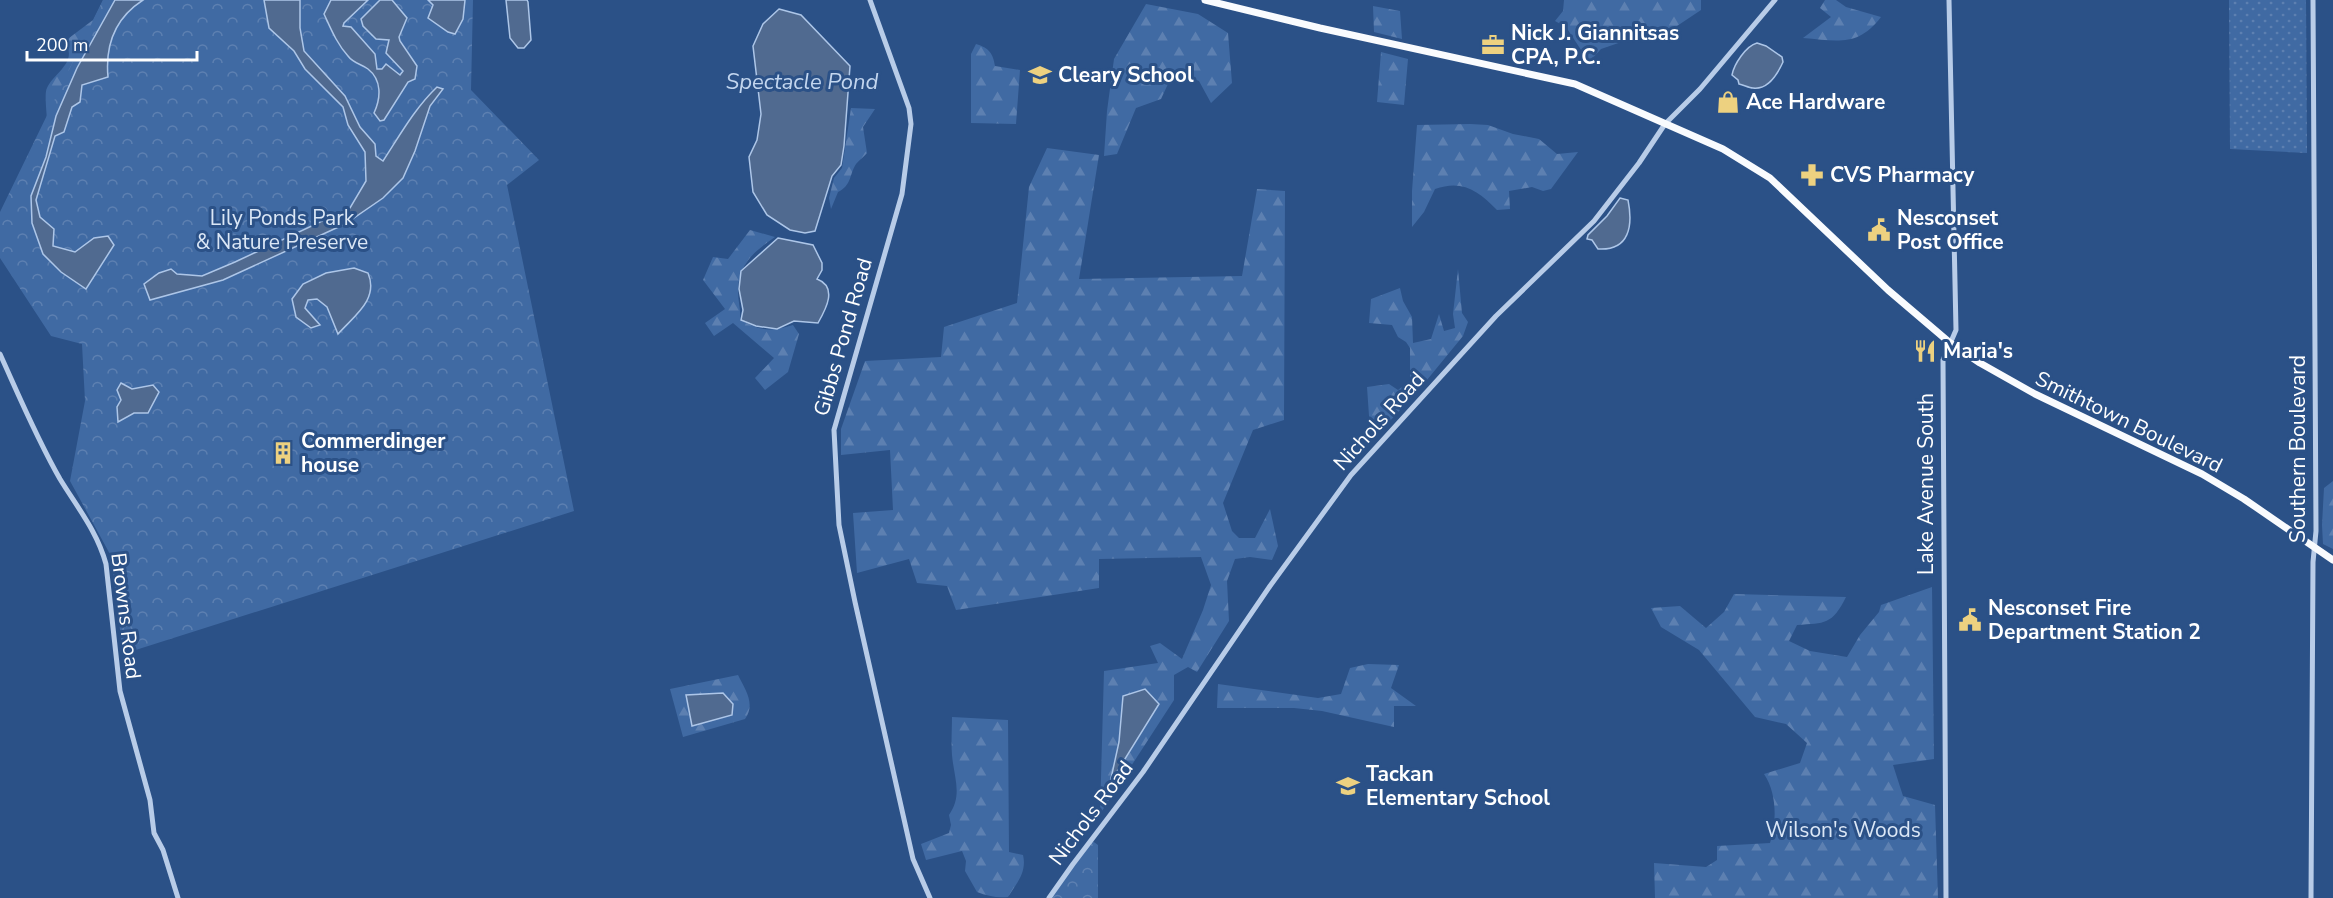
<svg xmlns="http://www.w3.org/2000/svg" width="2333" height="898" viewBox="0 0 2333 898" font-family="'Nunito Sans',sans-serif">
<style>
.grass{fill:url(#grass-dots)}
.forest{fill:url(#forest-firs);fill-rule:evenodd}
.park{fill:url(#park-crowns)}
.water{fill:#506a90;stroke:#adc6e8;stroke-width:1.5}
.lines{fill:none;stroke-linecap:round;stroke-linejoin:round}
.tertiary{stroke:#b8cce8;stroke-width:5}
.primary{stroke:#f9fbfe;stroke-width:7}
.labels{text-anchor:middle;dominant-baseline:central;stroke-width:6;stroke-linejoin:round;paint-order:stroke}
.poi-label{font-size:21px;font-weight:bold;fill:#fff;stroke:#2b5187;text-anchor:start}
.park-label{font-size:21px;fill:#dbe7f6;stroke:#2b5187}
.street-label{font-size:21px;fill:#fff;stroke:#2b5187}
.water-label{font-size:22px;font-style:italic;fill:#c3d6ef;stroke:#2b5187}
</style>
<defs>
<pattern id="grass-dots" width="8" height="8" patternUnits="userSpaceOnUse" patternTransform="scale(1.5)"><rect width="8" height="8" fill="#406aa3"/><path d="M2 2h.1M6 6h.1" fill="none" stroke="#5d80b1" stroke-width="1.8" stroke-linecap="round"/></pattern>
<pattern id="forest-firs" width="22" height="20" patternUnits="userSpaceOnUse" patternTransform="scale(1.5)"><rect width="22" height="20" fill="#406aa3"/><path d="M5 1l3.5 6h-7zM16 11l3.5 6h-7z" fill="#5d80b1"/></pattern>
<pattern id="park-crowns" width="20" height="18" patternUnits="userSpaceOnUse" patternTransform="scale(1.5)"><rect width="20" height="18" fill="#406aa3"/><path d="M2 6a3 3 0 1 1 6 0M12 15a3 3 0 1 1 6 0" fill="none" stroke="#5d80b1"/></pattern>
</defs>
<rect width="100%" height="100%" fill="#2b5187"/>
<!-- grass -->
<path class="grass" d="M2229 0H2306L2307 153 2230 149Z"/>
<!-- forest -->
<path class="forest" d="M103 0H111L47 121C47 114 44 93 47 88 54 73 77 63 66 44L69 38 93 20Z
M1564 0H1701V10L1668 32 1633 38 1601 49 1589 62 1566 27 1555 21 1563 11Z
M1825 0H1836L1846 7 1881 17C1858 47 1838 41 1803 38L1831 17 1820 8Z
M1146 4 1198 14 1228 33 1232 83 1211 103 1199 81 1174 71 1161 99 1136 108 1117 154 1104 156 1107 111 1114 59Z
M1373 6 1400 11 1402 39 1374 32Z
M976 44C989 48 993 53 995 66L1020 70 1016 124 971 123V54Z
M1381 52 1408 59 1404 105 1377 102Z
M851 108 875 109 863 127 867 153C864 157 859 160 856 164 849 175 852 185 838 192L831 209 829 198 834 178 842 168Z
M1470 124 1488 125 1513 134 1539 139 1557 154 1578 152 1551 189 1543 191 1532 187 1509 191 1510 209 1497 210C1479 191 1462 179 1435 189L1424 212 1412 227V191L1417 125Z
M1047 148 1099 155 1079 279 1242 276 1257 189 1285 191 1284 420 1253 430 1223 503 1232 531 1239 538H1255L1270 509 1278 546 1272 560 1250 557 1235 559 1227 581 1229 621 1197 672 1188 667 1174 675V700L1100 814 1104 671 1158 663 1150 646 1160 643 1182 659 1203 610 1211 585 1201 557 1099 559V588L956 610 947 586 917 583 909 559 857 573 853 513 893 510 890 450 841 455V429L865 361 941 357 944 327 1017 303 1029 187ZM1159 705 1111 781 1119 742Z
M750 230 775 237C755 251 738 264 738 291 738 301 741 310 740 320 762 331 769 332 793 325L799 334 788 372 765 390 755 378 774 358 733 323 714 336 705 323 725 309 703 280 713 257 728 259Z
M1458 269 1462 313 1468 322 1463 336 1422 386 1389 422 1370 430 1367 387 1389 384 1398 390 1410 381V348L1406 342 1398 337 1392 325 1369 323 1371 299 1400 288 1403 301 1412 317 1413 343 1431 339 1439 314 1444 331 1455 328 1453 314Z
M2333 481V549L2323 544 2322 525 2324 488Z
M1932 587 1934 759 1893 765 1903 796 1935 805 1938 898H1655L1654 863 1706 867 1717 860V846L1770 843C1777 822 1777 793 1764 774L1800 763 1807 743 1786 724 1755 717 1699 650 1661 627 1651 608 1680 606 1706 628 1724 612 1734 594 1846 597C1832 625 1825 623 1797 625L1789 641 1810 651 1847 657 1860 635 1879 612 1881 605Z
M1368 664 1399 665 1391 688 1416 706H1394V727L1322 711 1294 708H1217L1218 684 1318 698 1341 694 1350 668Z
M738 675C745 689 756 704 745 719L683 737 670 689Z
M952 717 1008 720 1009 852 1023 855C1027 872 1017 883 1008 897 997 898 987 896 977 892L965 871 966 861 962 851 926 860 921 844 949 833 951 825 949 815C963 795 954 778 952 755 951 743 952 729 952 717Z"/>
<!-- park -->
<path class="park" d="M103 0H473L471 90 539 160 507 185 574 511 123 654 111 556 70 481 85 401 82 344 51 336 0 258V212Z
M1091 840 1098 845V898H1049Z"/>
<!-- water -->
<path class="water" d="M115 0H143C115 18 105 44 108 77L82 85 80 102 72 107 64 132 55 136 36 200 40 217 54 229 53 246 75 252 94 238 108 236 114 245 86 289 61 272 43 254 32 223 31 196 46 157 56 116 77 68Z
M264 0H300V28L304 51 345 96 360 127 375 144 376 156 383 161C400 135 415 108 437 87L443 89 430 106 415 151 403 178 383 198 345 224 223 280 150 300 144 284 159 273 171 269 177 274 202 276 235 262 350 208 366 181 365 152 348 125 343 107 305 69 294 51 269 28Z
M331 0H368L344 23 343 26 351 27 375 54 377 69H382L386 64 400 75 403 71 386 53 389 40 376 39 363 26 361 19 380 0H392L407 18 399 37 400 41 417 66 415 79 408 82 384 120 380 121 374 113C381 98 382 80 368 69 361 64 353 63 348 56 337 44 331 29 324 14Z
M428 0H465L463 19 455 34 448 32 428 18 433 5Z
M506 0H527L528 2 531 40 524 48H518L510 38Z
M779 9 801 15 850 66 844 146 841 165 832 176 815 231 805 233 790 230 767 215 753 192 749 157 757 140 761 114 753 46 763 24Z
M1757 43 1766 46 1782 57 1783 62C1778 73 1768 90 1753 88 1749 88 1744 85 1739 84L1738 80 1732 75C1734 64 1746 46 1757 43Z
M1620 198 1628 200C1633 225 1630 251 1598 249L1592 240 1587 239 1588 235 1607 216Z
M778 238 813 245 822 263V270L817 279C838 287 826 309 818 323L794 321 777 329 756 326 741 320 743 310 739 289 741 271Z
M354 268 368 273C379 299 355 315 338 334L327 307 317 299 308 300 305 308 320 325 311 328 296 317 292 299 303 284 326 273Z
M121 383 132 389 153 385 159 392 148 413H134L118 422 117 407 121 400 117 390Z
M1145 689 1159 704 1110 783 1119 742 1123 696Z
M723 693 733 704 732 715 692 726 686 695Z"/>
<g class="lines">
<!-- tertiary -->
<path class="tertiary" d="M870 0 909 108 911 124 902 194 834 430 839 525 855 602 913 859 930 898
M0 354C19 396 37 439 60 479 77 507 97 531 106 564L120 691 150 800 154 833 163 850 178 898
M1049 898 1073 864 1143 772 1270 586 1351 475 1496 316 1594 221 1639 163 1665 124 1700 89 1775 0
M1946 898 1943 360 1956 330 1949 0
M2311 898 2313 562 2316 531 2313 0"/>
<!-- primary -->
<path class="primary" d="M1205 0 1320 28 1575 84 1723 149 1770 178 1888 290 1949 342 1980 363 2035 394 2202 474 2244 499 2333 560"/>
</g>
<!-- icons -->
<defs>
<g id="office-bare" transform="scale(1.8)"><path d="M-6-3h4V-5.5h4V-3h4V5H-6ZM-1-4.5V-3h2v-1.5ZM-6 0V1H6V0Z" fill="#edd180" stroke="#2b5187" stroke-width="2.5" paint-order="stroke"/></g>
<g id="school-bare" transform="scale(1.8)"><path d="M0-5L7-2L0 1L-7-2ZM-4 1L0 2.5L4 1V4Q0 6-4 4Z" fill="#edd180" stroke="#2b5187" stroke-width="2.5" paint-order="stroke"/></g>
<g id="shop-bare" transform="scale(1.8)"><path d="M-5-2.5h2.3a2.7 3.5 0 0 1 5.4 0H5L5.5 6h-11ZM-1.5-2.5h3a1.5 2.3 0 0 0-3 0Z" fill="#edd180" stroke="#2b5187" stroke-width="2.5" paint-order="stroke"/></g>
<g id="pharmacy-bare" transform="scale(1.8)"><path d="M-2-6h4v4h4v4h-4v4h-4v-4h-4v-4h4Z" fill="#edd180" stroke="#2b5187" stroke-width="2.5" paint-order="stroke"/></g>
<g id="civic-bare" transform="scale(1.8)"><path d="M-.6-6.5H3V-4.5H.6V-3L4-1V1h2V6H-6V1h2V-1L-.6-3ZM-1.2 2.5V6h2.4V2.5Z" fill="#edd180" stroke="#2b5187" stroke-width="2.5" paint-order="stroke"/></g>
<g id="restaurant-bare" transform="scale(1.8)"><path d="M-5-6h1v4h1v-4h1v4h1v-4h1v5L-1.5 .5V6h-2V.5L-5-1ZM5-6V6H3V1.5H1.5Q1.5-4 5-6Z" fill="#edd180" stroke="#2b5187" stroke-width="2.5" paint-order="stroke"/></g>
<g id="building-bare" transform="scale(1.8)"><path d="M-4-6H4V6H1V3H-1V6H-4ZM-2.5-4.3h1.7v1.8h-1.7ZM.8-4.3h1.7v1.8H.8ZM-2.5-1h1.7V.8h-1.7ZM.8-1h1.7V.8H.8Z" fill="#edd180" stroke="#2b5187" stroke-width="2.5" paint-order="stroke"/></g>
</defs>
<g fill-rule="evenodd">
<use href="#office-bare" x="1493" y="45"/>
<use href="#school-bare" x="1040" y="75"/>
<use href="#shop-bare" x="1728" y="102"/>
<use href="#pharmacy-bare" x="1812" y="175"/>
<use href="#civic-bare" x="1879" y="230"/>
<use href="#restaurant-bare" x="1925" y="351"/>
<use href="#building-bare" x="283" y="453"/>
<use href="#civic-bare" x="1970" y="620"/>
<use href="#school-bare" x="1348" y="786"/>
</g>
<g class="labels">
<!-- poi labels -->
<g class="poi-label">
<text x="1511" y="33">Nick J. Giannitsas<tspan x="1511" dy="24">CPA, P.C.</tspan></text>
<text x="1058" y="75">Cleary School</text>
<text x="1746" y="102">Ace Hardware</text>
<text x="1830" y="175">CVS Pharmacy</text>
<text x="1897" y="218">Nesconset<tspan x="1897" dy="24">Post Office</tspan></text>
<text x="1943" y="351">Maria's</text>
<text x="301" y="441">Commerdinger<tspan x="301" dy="24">house</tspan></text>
<text x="1988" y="608">Nesconset Fire<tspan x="1988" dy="24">Department Station 2</tspan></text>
<text x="1366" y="774">Tackan<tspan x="1366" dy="24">Elementary School</tspan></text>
</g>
<!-- park labels -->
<g class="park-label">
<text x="282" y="218">Lily Ponds Park<tspan x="282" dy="24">&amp; Nature Preserve</tspan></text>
<text x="1843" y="830">Wilson's Woods</text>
</g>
<!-- street labels -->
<g class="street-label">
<text transform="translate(843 337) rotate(-74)">Gibbs Pond Road</text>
<text transform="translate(1379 421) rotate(-48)">Nichols Road</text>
<text transform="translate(2129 422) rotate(26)">Smithtown Boulevard</text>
<text transform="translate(2298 449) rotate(-90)">Southern Boulevard</text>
<text transform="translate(1926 484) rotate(-90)">Lake Avenue South</text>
<text transform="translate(126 616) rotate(83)">Browns Road</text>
<text transform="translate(1091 813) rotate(-53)">Nichols Road</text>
</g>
<!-- water labels -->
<g class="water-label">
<text x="802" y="82">Spectacle Pond</text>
</g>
</g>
<!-- scale -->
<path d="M27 51v9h170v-9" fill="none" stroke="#ffffff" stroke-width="3"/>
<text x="36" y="51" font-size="18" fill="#ffffff" stroke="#2b5187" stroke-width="4.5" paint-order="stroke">200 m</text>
</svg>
